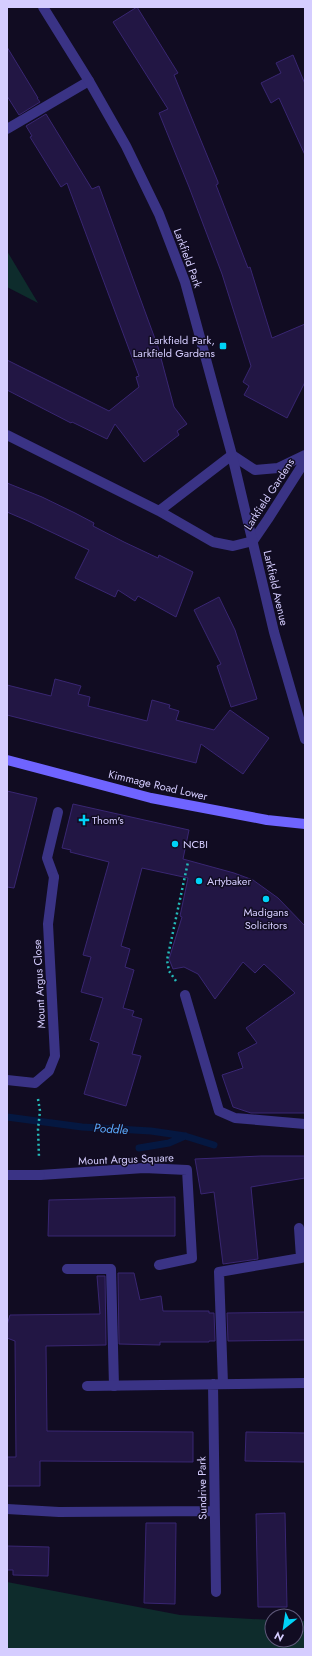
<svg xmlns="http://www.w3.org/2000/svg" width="312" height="1656" viewBox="0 0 312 1656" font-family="Jost,sans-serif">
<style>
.green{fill:#0e2c2c}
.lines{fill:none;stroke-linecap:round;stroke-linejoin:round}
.stream{stroke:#051841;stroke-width:7}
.building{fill:#221644;stroke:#392672}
.path{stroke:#24bbba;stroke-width:2.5;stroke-dasharray:2 3;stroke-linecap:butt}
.service{stroke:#3a3385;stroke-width:10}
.minor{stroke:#3a3385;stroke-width:10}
.tertiary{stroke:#3a3385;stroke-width:10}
.secondary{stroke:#6f64ff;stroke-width:10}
.poi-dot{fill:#00d3f8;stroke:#110c22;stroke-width:1.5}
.labels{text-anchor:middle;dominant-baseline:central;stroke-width:3;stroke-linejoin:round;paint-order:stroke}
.street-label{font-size:11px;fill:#d5cdff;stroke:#110c22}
.poi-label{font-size:11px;fill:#d5cdff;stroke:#110c22;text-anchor:start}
.water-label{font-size:12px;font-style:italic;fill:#5babff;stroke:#110c22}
</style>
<rect width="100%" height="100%" fill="#110c22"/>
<!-- green -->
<path class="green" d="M7 251 38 303 7 287Z
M7 1582 180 1615 272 1620V1640H296V1621H305V1649H7Z"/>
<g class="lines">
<!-- stream -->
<path class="stream" d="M7 1117 82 1127 151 1131 185 1136 214 1145
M139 1148 169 1143 185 1136"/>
</g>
<!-- building -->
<path class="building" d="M137 7 178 73 174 75 218 182V184L216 185 248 268 250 267 272 338 305 324V382L287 418 244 395 249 386 243 382 251 366 222 274 189 187 159 113 168 109 113 22Z
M7 47 38 98H37L40 102 19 115 7 96Z
M293 55 305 84V155L279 98 271 103 261 83 281 73 276 63Z
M46 114 92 189 99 186 158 347 174 407 187 424 177 431 179 435 144 462 115 424 107 439 72 422 71 423 7 390V360L109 411 139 387 136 377 139 376 67 183 61 187 30 137 32 136 26 126Z
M7 483 42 497 75 513 94 523 93 526 124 542 158 558 159 555 193 572 176 617 138 596 135 601 118 590 115 597 75 578 89 550 28 521 7 512Z
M219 597 235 630 257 699 231 707 217 666 221 664 194 610Z
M55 679 81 686 78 694 90 697 88 706 147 721 152 700 170 705 169 708 179 711 176 720 214 730 230 710 269 738 243 774 201 744 196 763 7 715V685L51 696Z
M7 791 37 798 14 888 7 887Z
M73 804 189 830 183 859 234 873 253 880 278 898 305 926V1113H251L233 1107 222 1075 243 1068 238 1053 257 1043 246 1028 295 993 264 964 255 973 243 962 215 999 198 974 184 967 173 969 169 959 182 917 180 916 188 878 142 868 121 946 130 949 125 967 134 970 123 1008 134 1011 132 1016 142 1019 132 1054 141 1056 126 1106 84 1094 99 1043 90 1040 103 998 81 992 91 957 83 955 109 862 70 852 71 850 62 848Z
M261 1156H305V1178L251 1187 258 1259 223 1264 214 1192 201 1194 195 1159Z
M175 1197V1236H48L49 1200Z
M118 1273H134L140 1300 161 1296 163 1311H209V1313H214L215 1341H209V1342H160V1345L119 1344Z
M97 1276H105L106 1345 46 1346 47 1431 193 1432V1462L40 1461V1486H7V1457H16L15 1341 7 1338V1325L10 1315 100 1314Z
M305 1312V1340L228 1341 227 1313Z
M246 1432 305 1433V1462L245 1461Z
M285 1513 287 1607H258L256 1514Z
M146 1523H176L175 1604 144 1603Z
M7 1546 49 1547 48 1576 13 1575V1570H7Z"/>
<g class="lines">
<!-- path -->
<path class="path" d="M176 981 169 971 167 960 188 862
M38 1099 40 1111 38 1129 39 1158"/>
<!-- service -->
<path class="service" d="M7 129 89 81
M54 877 47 858 58 812
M185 995 219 1111 235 1118 305 1124
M40 1175 144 1168 187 1170 192 1258 159 1265
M67 1269H111L114 1386
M223 1384 219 1272 301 1258 299 1228"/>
<!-- minor -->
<path class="minor" d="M7 435 159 511 213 542 233 546 253 541 268 519 305 461
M159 511 232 455 255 470 278 468 305 455
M7 1080 35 1083 49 1071 55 1056 48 924 54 877
M7 1175H40
M213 1384 216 1592
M87 1386 305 1383
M7 1509 59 1512 214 1511"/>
<!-- tertiary -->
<path class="tertiary" d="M43 7 89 81 126 146 159 214 185 282 232 455 274 632 305 739"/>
<!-- secondary -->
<path class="secondary" d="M7 760 151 798 267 820 305 824"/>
</g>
<!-- markers -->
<g class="poi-dot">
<rect x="219" y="342" width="8" height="8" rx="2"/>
<path d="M82 814h4v4h4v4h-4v4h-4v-4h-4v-4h4z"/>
<circle cx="175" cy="844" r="4"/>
<circle cx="199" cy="881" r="4"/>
<circle cx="266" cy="899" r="4"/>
</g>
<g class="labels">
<!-- street labels -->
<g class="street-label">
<text transform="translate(188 258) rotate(70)">Larkfield Park</text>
<text transform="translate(269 494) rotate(-57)">Larkfield Gardens</text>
<text transform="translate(276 588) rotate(77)">Larkfield Avenue</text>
<text transform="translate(158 785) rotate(13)">Kimmage Road Lower</text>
<text transform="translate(39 984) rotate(-93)">Mount Argus Close</text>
<text transform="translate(126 1159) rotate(-2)">Mount Argus Square</text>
<text transform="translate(202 1488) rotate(-91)">Sundrive Park</text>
</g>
<!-- poi labels -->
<g class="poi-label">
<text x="215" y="340" text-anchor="end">Larkfield Park,<tspan x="215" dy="13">Larkfield Gardens</tspan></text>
<text x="92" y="820">Thom's</text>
<text x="183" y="844">NCBI</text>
<text x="207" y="881">Artybaker</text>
<text x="266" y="912" text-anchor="middle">Madigans<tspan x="266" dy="13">Solicitors</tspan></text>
</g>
<!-- water labels -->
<g class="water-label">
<text transform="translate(111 1129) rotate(4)">Poddle</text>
</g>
</g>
<!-- border -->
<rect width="312" height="1656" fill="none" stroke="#d5cdff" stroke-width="16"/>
<!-- north arrow -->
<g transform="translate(284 1628) rotate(210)"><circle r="19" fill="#110c22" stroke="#5f597a"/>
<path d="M0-3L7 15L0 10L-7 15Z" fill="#00d3f8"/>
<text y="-6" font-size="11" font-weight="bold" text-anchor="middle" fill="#d5cdff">N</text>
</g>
</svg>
